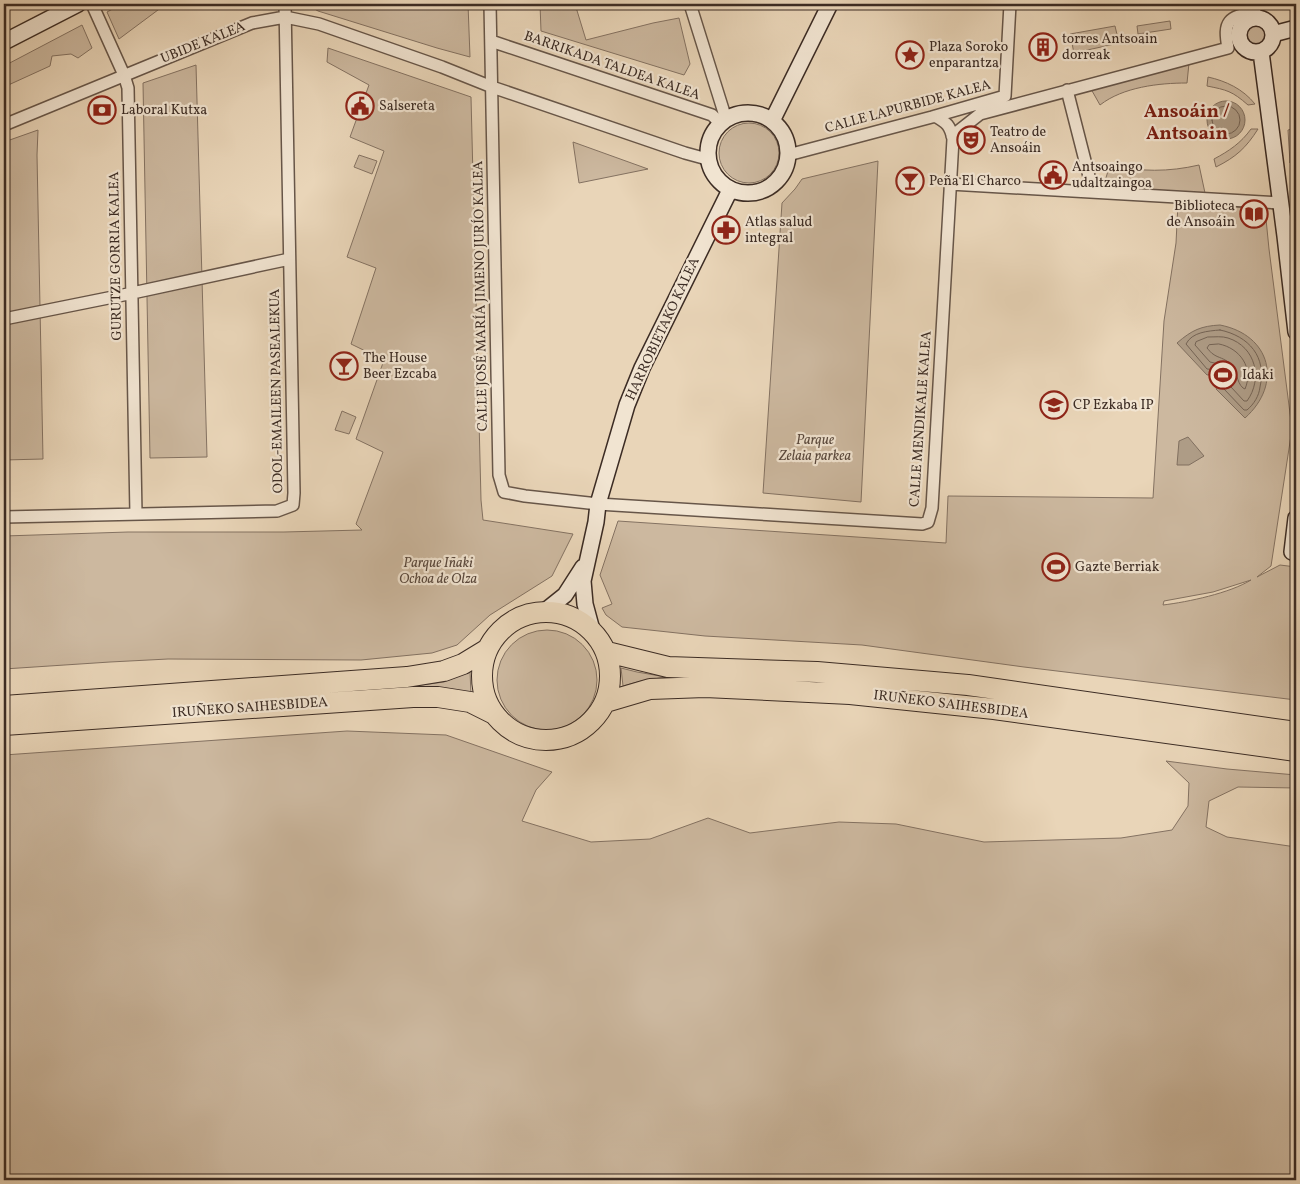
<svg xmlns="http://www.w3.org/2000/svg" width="1300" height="1184" viewBox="0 0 1300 1184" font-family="Vollkorn,serif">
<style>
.green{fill:#ccb89f;stroke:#847262;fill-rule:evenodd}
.water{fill:#ae9c86;stroke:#806f5f}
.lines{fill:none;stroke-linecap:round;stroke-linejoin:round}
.shore{stroke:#756455;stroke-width:1}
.street-casing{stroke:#675649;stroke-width:14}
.secondary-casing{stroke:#3c2c24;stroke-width:18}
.highway-casing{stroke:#3c2c24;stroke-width:22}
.street{stroke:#f1e4d1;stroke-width:11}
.secondary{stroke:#f1e4d1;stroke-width:15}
.highway{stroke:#e9d5b8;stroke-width:20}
.labels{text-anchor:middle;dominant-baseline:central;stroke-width:4.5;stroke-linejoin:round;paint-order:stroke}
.poi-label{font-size:14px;fill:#3c2c24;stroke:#f1e4d1;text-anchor:start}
.street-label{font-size:14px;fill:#3c2c24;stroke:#f1e4d1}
.park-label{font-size:14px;font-style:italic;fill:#59483d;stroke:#f1e4d1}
.district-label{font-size:19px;font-weight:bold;fill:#7a1f14;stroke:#f1e4d1}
</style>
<rect width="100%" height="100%" fill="#e9d5b8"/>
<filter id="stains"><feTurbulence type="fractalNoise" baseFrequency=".004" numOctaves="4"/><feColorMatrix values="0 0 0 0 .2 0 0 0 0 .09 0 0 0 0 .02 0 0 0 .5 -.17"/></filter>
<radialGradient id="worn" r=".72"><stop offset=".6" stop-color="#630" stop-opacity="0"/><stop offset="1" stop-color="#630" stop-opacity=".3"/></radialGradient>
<!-- green -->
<path class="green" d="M122 4H171H166L119 39 107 12Z
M306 4H468L470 57 437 48 318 11Z
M540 4H575L586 40 653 23 679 18 690 64 684 75 541 31Z
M1170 21 1171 29 1138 34 1137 26Z
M1244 35a12 12 0 1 1 24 0a12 12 0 1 1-24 0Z
M82 25 92 48 78 58 71 54 52 56 50 66 4 87V66Z
M1115 26 1119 43 1074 53 1070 34Z
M328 48 471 97 481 500 483 520 573 534 552 576 490 615 457 645 432 653 361 660 168 659 110 662 4 669V536L128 532H284L362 530 356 524 383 452 356 439 384 360 351 344 376 268 347 257 384 151 350 137 369 85 327 62Z
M1189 63 1187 83C1159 83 1123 87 1100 105L1091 89Z
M196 65 207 457 150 458 143 83Z
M1208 77C1226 81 1243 89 1255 104L1248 105C1232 91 1227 90 1207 86Z
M719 153a30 30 0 1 1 60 0a30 30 0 1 1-60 0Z
M1296 128V144L1291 152 1290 163 1288 130Z
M1251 129H1258C1246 148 1236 157 1216 167L1214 159C1229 151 1241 143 1251 129Z
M38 130 37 155 43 459 4 460V142Z
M573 142 648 169 579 183Z
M359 155 377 161 372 174 354 167Z
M878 161 861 502 763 493 782 203 795 189 802 179Z
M1110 165C1140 172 1169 172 1199 165L1205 193 1103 187Z
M1178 203 1265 209 1269 249 1292 429 1271 566 1257 577 1280 565 1296 567V700L1024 667 862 645 705 636 622 627 606 615 602 608 612 604 600 575 618 521 946 543 948 496 1153 498 1164 321 1176 243ZM1251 580C1230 593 1188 602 1163 605L1164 601 1213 592Z
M342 411 356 417 349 434 335 430Z
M497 680a50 50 0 1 1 100 0a50 50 0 1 1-100 0Z
M621 668 637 672 666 677 641 681 623 686Z
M470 671 471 695 439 688 414 686 444 682Z
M347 731 446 735 552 772 536 790 522 821 591 842 650 839 708 818 750 833 839 822 896 824 984 842 1121 838 1172 830 1188 806 1189 783 1166 761 1227 769 1296 775V788L1238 787 1209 801 1206 827 1227 837 1296 847V1180H4V755Z"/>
<!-- water -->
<path class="water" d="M1207 120a19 19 0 1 1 38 0a19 19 0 1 1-38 0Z
M1220 325C1271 335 1283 384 1245 418L1216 389 1219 384 1218 377 1213 374 1207 375 1177 343C1192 330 1201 326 1220 325Z
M1188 437 1204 456 1189 465H1177L1179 441Z"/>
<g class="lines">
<!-- shore -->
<path class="shore" d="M1212 120a14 14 0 1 1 28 0a14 14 0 1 1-28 0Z
M1220 330C1249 336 1267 357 1260 387 1259 396 1254 404 1247 410H1244L1224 389C1225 375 1222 370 1207 369L1186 344C1192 332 1208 331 1220 330Z
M1208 337C1215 337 1222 336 1228 338 1256 347 1263 379 1247 401H1244L1231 387 1230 377 1226 370 1219 364 1210 362 1195 345 1196 342Z
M1219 344C1240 348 1254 368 1245 389L1243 388C1236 382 1238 371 1230 364 1225 358 1218 358 1213 354 1212 354 1208 349 1207 348L1209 345Z"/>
<!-- street casing -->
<g class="street-casing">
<path id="street" d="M92 4 124 75 128 88 136 514
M490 4 499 475 504 492 525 496 598 504 922 524 928 522 932 508 953 139C950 125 947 123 935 116
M690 4 726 119
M491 41 712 115 720 123
M1067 90 1093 192
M4 125 252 23 285 17 319 24 442 67 492 87 685 153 707 159
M952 136 980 114 1228 48C1223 21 1228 17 1255 12
M788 155 932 117 1005 96 1010 4
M950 184 1281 203
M137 292 285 260
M4 319 128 294
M4 517 277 511 293 505 294 493 285 4"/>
</g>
<!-- secondary casing -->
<g class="secondary-casing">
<path id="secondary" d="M1239 35a17 17 0 1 1 34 0a17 17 0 1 1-34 0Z
M1273 34 1296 28
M4 42 78 4
M1261 52 1285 236 1296 332
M708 153a40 40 0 1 1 80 0a40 40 0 1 1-80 0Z
M772 121 830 4
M1296 518 1292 552 1296 553
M545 611 565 595 583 567
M592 630 585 604 583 581 596 522 598 504 627 405 642 368 730 190"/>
</g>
<!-- highway casing -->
<g class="highway-casing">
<path id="highway" d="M482 676a64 64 0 1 1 128 0a64 64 0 1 1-128 0Z
M607 652 668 667 817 672 968 685 1296 732
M606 702 650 689 705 687 850 694 994 709 1296 751
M4 706 407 677 444 671 463 664 486 650
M4 725 413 697H438L470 702 494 714"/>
</g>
<!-- street -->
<use href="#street" class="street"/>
<!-- secondary -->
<use href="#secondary" class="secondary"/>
<!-- highway -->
<use href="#highway" class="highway"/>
</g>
<!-- icons -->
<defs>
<g id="building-ring" transform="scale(1.4375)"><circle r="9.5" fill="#f1e4d1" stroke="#8f2418" stroke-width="1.5"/><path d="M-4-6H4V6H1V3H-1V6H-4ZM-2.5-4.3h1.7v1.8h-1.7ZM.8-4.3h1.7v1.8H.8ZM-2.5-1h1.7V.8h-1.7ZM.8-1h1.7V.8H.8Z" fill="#8f2418"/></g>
<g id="sight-ring" transform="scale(1.4375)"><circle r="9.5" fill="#f1e4d1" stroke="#8f2418" stroke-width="1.5"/><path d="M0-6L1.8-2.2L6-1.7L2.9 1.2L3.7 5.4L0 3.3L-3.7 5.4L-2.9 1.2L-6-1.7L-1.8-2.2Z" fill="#8f2418"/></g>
<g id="civic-ring" transform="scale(1.4375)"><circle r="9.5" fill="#f1e4d1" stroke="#8f2418" stroke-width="1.5"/><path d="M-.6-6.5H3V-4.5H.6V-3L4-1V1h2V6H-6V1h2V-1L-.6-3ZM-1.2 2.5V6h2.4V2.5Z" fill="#8f2418"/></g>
<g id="bank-ring" transform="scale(1.4375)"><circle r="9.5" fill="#f1e4d1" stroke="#8f2418" stroke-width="1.5"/><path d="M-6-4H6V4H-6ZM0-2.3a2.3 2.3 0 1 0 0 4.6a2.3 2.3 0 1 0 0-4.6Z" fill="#8f2418"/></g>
<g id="theatre-ring" transform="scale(1.4375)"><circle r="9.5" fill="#f1e4d1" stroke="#8f2418" stroke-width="1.5"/><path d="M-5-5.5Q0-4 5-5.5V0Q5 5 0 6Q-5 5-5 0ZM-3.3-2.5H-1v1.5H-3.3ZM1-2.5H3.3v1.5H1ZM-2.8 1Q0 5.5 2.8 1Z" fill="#8f2418"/></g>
<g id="bar-ring" transform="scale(1.4375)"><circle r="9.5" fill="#f1e4d1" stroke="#8f2418" stroke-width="1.5"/><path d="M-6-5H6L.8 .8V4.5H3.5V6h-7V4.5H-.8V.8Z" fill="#8f2418"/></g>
<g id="library-ring" transform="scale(1.4375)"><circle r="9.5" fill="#f1e4d1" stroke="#8f2418" stroke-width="1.5"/><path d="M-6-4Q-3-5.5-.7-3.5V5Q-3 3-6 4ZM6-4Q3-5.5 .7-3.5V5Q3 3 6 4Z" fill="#8f2418"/></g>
<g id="pharmacy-ring" transform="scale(1.4375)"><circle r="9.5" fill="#f1e4d1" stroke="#8f2418" stroke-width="1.5"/><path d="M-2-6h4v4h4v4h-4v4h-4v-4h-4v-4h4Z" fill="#8f2418"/></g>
<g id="stadium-ring" transform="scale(1.4375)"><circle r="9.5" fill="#f1e4d1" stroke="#8f2418" stroke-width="1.5"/><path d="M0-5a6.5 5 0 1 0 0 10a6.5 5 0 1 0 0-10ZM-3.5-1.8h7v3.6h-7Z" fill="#8f2418"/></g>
<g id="school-ring" transform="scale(1.4375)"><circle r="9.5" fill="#f1e4d1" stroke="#8f2418" stroke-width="1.5"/><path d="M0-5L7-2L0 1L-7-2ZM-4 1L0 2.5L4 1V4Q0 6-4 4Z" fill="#8f2418"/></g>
</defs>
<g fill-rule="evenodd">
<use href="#building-ring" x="1043" y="47"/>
<use href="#sight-ring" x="910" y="55"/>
<use href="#civic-ring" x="360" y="106"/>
<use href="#bank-ring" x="102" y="110"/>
<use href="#theatre-ring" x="971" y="140"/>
<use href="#civic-ring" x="1053" y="175"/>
<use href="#bar-ring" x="910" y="181"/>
<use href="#library-ring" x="1254" y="214"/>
<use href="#pharmacy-ring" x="726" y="230"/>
<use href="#bar-ring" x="344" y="366"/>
<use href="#stadium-ring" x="1223" y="375"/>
<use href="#school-ring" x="1054" y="405"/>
<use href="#stadium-ring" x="1056" y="567"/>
</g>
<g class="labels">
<!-- poi labels -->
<g class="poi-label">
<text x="1062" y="39">torres Antsoain<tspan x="1062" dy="16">dorreak</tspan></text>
<text x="929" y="47">Plaza Soroko<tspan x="929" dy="16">enparantza</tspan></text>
<text x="379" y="106">Salsereta</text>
<text x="121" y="110">Laboral Kutxa</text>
<text x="990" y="132">Teatro de<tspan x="990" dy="16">Ansoáin</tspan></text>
<text x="1072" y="167">Antsoaingo<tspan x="1072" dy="16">udaltzaingoa</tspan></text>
<text x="929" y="181">Peña El Charco</text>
<text x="1235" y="206" text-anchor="end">Biblioteca<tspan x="1235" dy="16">de Ansoáin</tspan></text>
<text x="745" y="222">Atlas salud<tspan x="745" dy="16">integral</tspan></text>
<text x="363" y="358">The House<tspan x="363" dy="16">Beer Ezcaba</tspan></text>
<text x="1242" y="375">Idaki</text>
<text x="1073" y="405">CP Ezkaba IP</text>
<text x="1075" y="567">Gazte Berriak</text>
</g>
<!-- street labels -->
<g class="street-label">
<text transform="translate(203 43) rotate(-22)">UBIDE KALEA</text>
<text transform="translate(612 66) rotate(19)">BARRIKADA TALDEA KALEA</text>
<text transform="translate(908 107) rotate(-15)">CALLE LAPURBIDE KALEA</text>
<text transform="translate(116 256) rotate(-91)">GURUTZE GORRIA KALEA</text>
<text transform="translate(481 296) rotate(-91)">CALLE JOSÉ MARÍA JIMENO JURÍO KALEA</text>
<text transform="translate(663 329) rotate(-65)">HARROBIETAKO KALEA</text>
<text transform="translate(277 391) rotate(-91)">ODOL-EMAILEEN PASEALEKUA</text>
<text transform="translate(921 419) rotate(-86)">CALLE MENDIKALE KALEA</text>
<text transform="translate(951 705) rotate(7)">IRUÑEKO SAIHESBIDEA</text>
<text transform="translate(250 708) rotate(-4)">IRUÑEKO SAIHESBIDEA</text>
</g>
<!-- park labels -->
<g class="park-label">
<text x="815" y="440">Parque<tspan x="815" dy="16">Zelaia parkea</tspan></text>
<text x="438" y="563">Parque Iñaki<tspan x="438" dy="16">Ochoa de Olza</tspan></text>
</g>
<!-- district labels -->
<g class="district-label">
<text x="1187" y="112">Ansoáin /<tspan x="1187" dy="22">Antsoain</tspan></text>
</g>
</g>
<!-- margin -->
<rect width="1300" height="1184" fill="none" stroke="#e9d5b8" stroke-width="20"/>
<rect x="5" y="5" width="1290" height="1174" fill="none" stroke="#3c2c24" stroke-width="2.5"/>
<rect x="10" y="10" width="1280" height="1164" fill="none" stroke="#3c2c24"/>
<rect width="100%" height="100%" filter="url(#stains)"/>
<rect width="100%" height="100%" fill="url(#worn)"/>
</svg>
